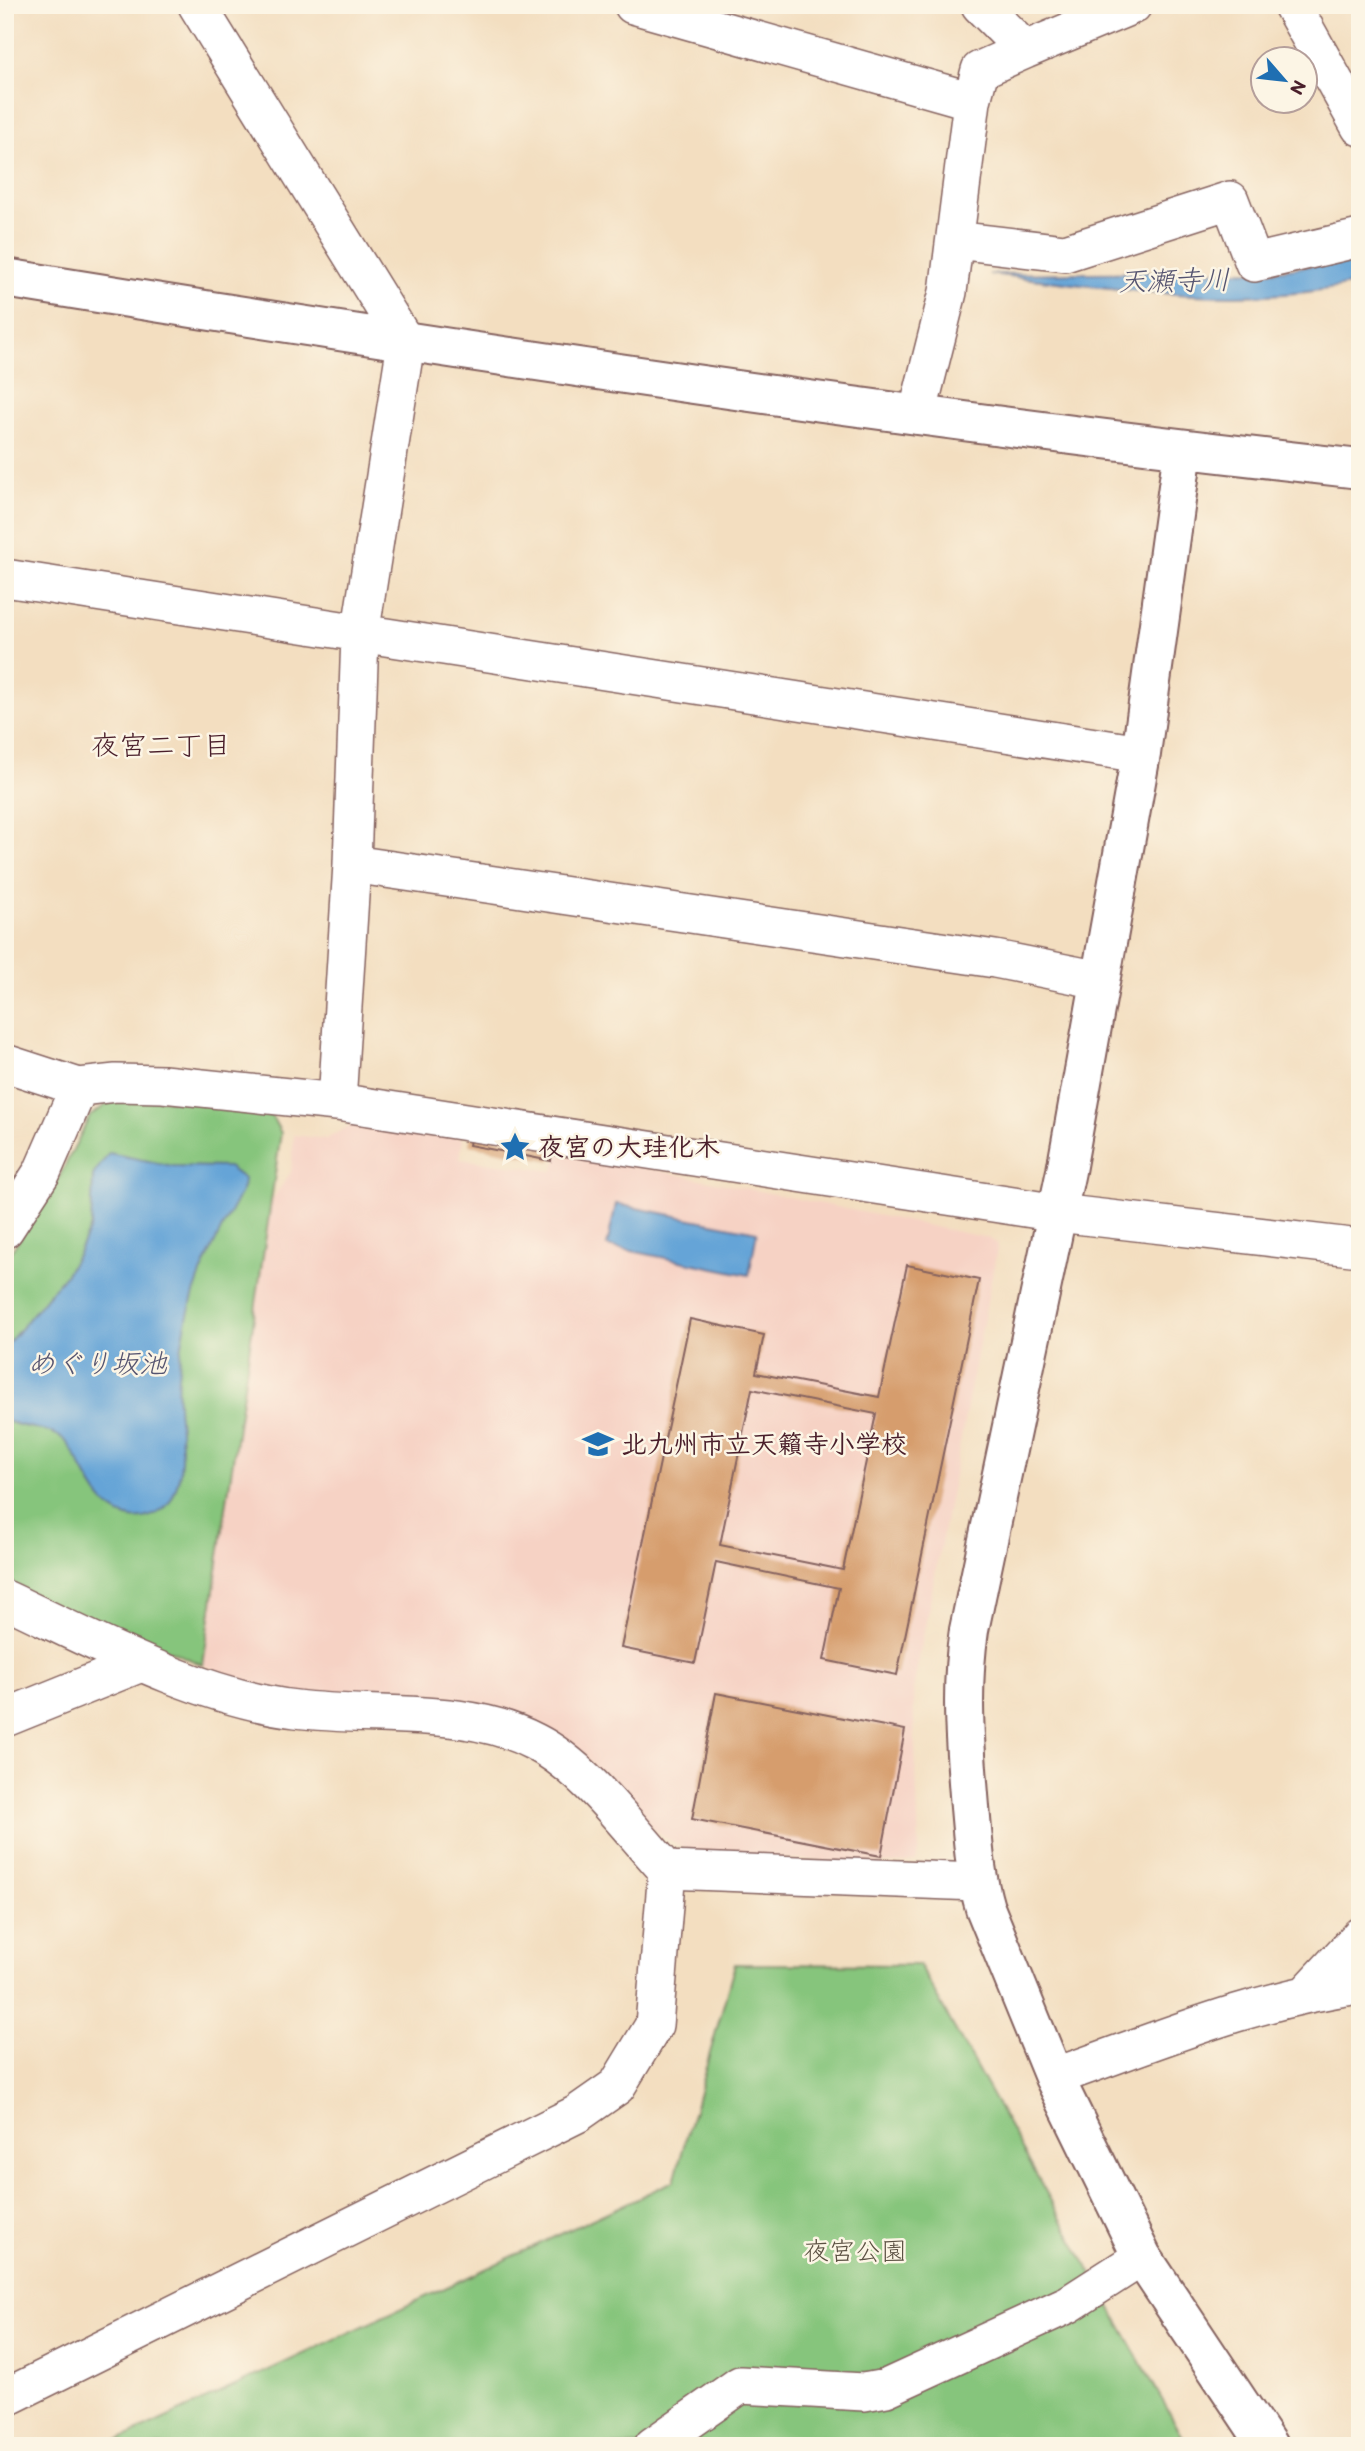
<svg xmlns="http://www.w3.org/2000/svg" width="1365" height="2451" viewBox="0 0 1365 2451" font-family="Itim,'Klee One',sans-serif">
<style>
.built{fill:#f6d2c4}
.green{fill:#86c57c;stroke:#687254;stroke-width:2}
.water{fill:#65a4d7;stroke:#586281;stroke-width:2}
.building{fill:#d69d6d;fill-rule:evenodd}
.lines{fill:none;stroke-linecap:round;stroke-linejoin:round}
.street-casing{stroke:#85625f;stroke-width:40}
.secondary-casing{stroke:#85625f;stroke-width:42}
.street{stroke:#fff;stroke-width:37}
.secondary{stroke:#fff;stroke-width:38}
.labels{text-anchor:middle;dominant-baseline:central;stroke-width:5;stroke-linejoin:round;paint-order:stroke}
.poi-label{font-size:26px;font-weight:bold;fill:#4a1f2b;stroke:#fcf5e5;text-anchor:start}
.park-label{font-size:26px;fill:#5c5143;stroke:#fcf5e5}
.water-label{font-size:28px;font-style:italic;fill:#555470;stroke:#fcf5e5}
.neighbourhood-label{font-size:28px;fill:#4a1f2b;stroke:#fcf5e5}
</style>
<rect width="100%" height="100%" fill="#fcf5e5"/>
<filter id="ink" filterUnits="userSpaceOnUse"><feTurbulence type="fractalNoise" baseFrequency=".0143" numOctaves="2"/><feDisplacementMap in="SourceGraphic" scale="14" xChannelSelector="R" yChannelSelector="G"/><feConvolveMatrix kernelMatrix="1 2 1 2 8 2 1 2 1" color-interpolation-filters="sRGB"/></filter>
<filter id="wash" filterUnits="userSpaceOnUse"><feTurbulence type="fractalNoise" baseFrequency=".00686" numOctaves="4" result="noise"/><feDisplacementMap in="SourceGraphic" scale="28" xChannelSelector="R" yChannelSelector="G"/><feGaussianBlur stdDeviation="1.57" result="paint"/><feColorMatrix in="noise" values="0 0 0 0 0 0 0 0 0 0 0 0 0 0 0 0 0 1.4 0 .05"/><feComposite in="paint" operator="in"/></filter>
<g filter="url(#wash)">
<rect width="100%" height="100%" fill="#f3dec0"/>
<!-- built -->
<path class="built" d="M354 1123 463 1138 460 1159 554 1171 558 1150 988 1238 998 1244 913 1690 919 1848 916 1861 884 1864 693 1854 655 1831 579 1750 272 1691 203 1665 268 1206 291 1172 294 1135 326 1139Z"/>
<!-- green -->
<path class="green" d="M119 1096 250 1107 271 1115 281 1133 203 1665 138 1637 97 1626 5 1586V1260L50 1195 90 1116Z
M735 1964 919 1965 1188 2446H106L674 2181Z"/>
<!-- water -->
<path class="water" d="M1360 259V283C1238 311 1111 287 989 274L1272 271Z
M109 1153 173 1166 228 1167 244 1179 243 1188C206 1258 185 1296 178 1377 174 1416 191 1461 172 1498 164 1514 143 1522 127 1517 95 1508 86 1469 68 1444 56 1427 24 1430 5 1420V1347L66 1274 77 1255 91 1226 93 1175Z
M616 1204 757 1232 749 1275 607 1246Z"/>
<g id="blocks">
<!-- building -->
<path class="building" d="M471 1134 552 1149 551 1161 469 1145Z
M907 1265 979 1280 897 1675 824 1660 839 1588 716 1562 695 1663 621 1648 690 1319 764 1335 756 1373 879 1397ZM752 1389 876 1414 843 1570 720 1545Z
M716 1693 905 1730 881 1856 692 1819Z"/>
</g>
</g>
<g filter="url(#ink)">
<use href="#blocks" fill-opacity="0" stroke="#85625f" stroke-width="2"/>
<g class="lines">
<!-- street casing -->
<g class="street-casing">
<path id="street" d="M197 5 406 343 360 635 352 864 337 1102
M633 5 972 101
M980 5 1025 50 1133 5
M1292 5 1360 127
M955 240 1065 253 1230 200 1254 263 1360 238
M917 415 948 292 972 101 980 70 1025 50
M5 578 1141 754
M352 864 995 959 1100 980
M5 1063 79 1087 116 1083 163 1084 337 1102 1058 1213 1360 1248
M5 1229 42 1172 79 1087
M5 1599C92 1640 200 1698 296 1709 372 1719 466 1705 535 1742 586 1768 628 1828 667 1870L977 1882
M5 1718 141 1663
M1308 1992 1360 1936
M1054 2077C1154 2042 1254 1999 1360 1985
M5 2398 577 2114 617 2086 654 2025 667 1870
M653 2446 740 2385 864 2392 886 2388 1069 2304 1142 2257"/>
</g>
<!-- secondary casing -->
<g class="secondary-casing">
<path id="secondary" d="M5 278C455 351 906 419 1360 469
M1183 450 1141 754 1066 1171 969 1630C960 1689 965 1747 970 1807 973 1841 975 1875 985 1908L1054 2077 1142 2257 1268 2446"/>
</g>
<!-- street -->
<use href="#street" class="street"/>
<!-- secondary -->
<use href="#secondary" class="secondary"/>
</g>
</g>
<!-- icons -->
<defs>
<g id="sight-bare" transform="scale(2.415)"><path d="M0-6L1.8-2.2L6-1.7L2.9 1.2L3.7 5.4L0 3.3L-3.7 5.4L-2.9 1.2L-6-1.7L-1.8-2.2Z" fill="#1f6fb2" stroke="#fcf5e5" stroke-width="2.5" paint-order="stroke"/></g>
<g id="school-bare" transform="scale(2.415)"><path d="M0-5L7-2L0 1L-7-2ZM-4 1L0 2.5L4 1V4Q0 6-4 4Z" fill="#1f6fb2" stroke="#fcf5e5" stroke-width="2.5" paint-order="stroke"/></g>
</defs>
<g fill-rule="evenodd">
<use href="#sight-bare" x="515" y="1147"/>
<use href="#school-bare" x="598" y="1444"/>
</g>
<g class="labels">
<!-- poi labels -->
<g class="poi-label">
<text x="538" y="1147">夜宮の大珪化木</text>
<text x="621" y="1444">北九州市立天籟寺小学校</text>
</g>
<!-- park labels -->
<g class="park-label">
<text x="855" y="2251">夜宮公園</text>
</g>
<!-- water labels -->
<g class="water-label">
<text transform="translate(1174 280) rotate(-1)">天瀬寺川</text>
<text x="97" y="1363">めぐり坂池</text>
</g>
<!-- neighbourhood labels -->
<g class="neighbourhood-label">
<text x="161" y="745">夜宮二丁目</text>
</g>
</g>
<!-- margin -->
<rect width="1365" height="2451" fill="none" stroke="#fcf5e5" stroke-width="28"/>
<!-- north arrow -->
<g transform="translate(1284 80) rotate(118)"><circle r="33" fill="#fcf5e5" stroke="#b59f9b" stroke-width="2"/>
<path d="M0-5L12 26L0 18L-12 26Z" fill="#1f6fb2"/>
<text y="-10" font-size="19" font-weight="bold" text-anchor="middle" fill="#4a1f2b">N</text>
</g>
</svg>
